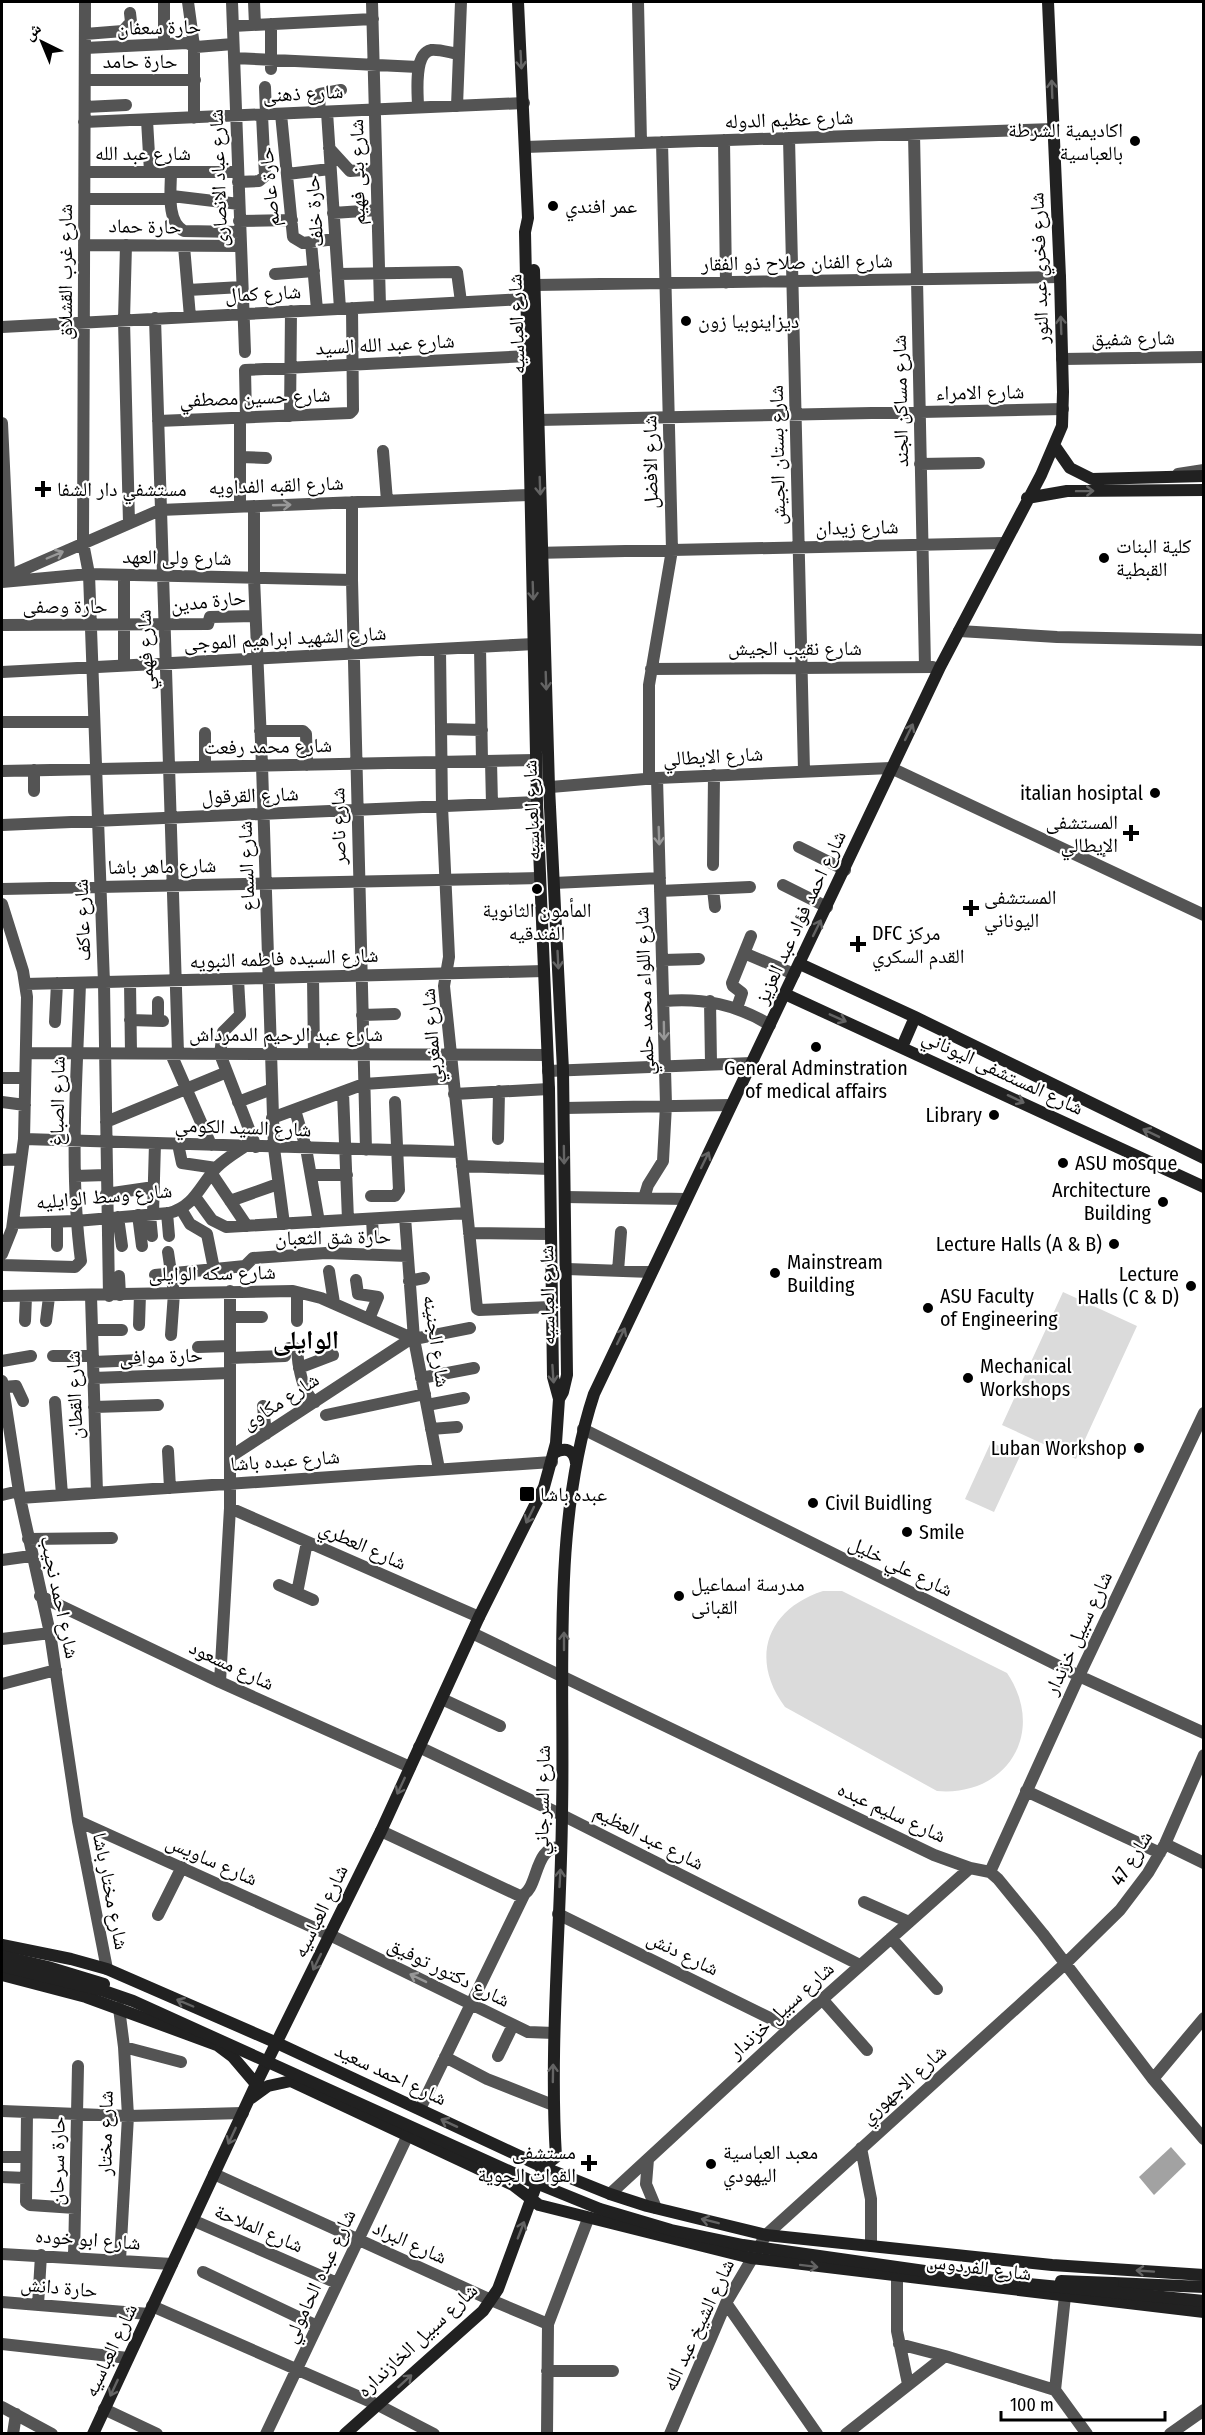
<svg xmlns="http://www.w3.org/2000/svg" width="1205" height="2435" viewBox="0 0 1205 2435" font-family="'Fira Sans Condensed','Noto Naskh Arabic',sans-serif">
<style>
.grass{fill:#dbdbdb}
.water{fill:#a2a2a2}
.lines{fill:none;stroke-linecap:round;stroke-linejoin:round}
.street{stroke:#545454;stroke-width:12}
.secondary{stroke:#212121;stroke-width:12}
.secondary-bridge{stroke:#212121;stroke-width:12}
.oneway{stroke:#646464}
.oneway2{stroke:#989898}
.poi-dot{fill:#000;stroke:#fff;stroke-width:2}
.labels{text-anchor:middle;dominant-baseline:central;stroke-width:4.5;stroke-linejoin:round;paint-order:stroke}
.street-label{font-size:20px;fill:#000;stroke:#fff}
.poi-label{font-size:20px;fill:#000;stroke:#fff;text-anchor:start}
.district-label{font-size:26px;font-weight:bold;fill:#000;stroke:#fff}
</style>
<rect width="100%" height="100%" fill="#fff"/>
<!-- grass -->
<path class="grass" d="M1063 1292 1137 1326 1076 1459 1002 1425Z
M991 1442 1020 1456 994 1512 965 1499Z
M823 1591H842L1007 1673C1047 1732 1007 1797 937 1791L785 1707C749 1659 767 1609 823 1591Z"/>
<!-- water -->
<path class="water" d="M1171 2147 1186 2164 1154 2195 1139 2177Z"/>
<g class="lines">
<!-- street -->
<path class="street" d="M85 2 83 543 89 574 104 983 109 1296
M188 2 194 46V118
M232 2 245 352
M254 2 255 25
M372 2 380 306
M638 2 641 143
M271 24V69
M233 26 373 19
M85 34 123 31 131 22 130 13
M164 44V2
M85 48 187 43 196 47 233 44
M234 58 418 67
M85 80H195
M265 87 266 114
M457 106 461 2
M85 107 126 105
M418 107C418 94 413 54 431 50 439 49 451 53 459 54
M319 112 320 94 341 90
M327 112 340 309
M281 114 293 237 303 243 335 239
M147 120 150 172
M84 122 524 103
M914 134 925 667
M789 138 804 771
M724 140 726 283
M525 147 1053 129
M329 148 350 171 376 169
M85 172H238
M171 172C171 189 166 222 184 231L240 232
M287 174 330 169
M238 182 259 181 265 176 262 115
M172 196 239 204
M85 199H172
M333 213 377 210
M239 221 292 220
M311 242 317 310
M84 245 240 246
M126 245 124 320 129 523
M184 246 190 317
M275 274 314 271
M338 274 457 272 461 302
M535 285 1060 277
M188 290 242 287
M155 318 178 1053
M2 327 526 299
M1062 359 1204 357
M290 416 291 311
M246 417 245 370 528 356
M240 418V506
M538 420 1063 409
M158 421 350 413 353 410 352 308
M2 423 9 575
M383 451 387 501
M240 457 266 458
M920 464 979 463
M1178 474 1204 470
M352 502V580L366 1150
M254 506V578L262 765 274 1148 284 1224
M533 553 1003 543
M124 575V666
M2 579 160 510 529 495
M2 582 89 574 352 580
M2 625 208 624 210 617 255 616
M959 631 1057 637 1204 640
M480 647 482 761
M440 649 442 806 449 957 444 986 477 1309 479 1310 551 1307
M651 669 933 667
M2 672 534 644
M2 722H94
M441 729 482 730
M260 731H303L306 734 307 765
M205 733V767
M491 761 492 804
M2 771 536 760
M649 778V685L672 550 662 142
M539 788 657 778 891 768 1204 915
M34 791V770
M2 825 537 802
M799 847 845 870
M713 865 714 775
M554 883 660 878
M783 885 827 907
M2 889 540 878
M713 889 715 907
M660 891 750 887
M2 904 23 971 27 997 24 1139 12 1229 2 1254
M744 953 794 974
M663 960 699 959
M313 977 314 1054
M238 979 240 1015 223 1032 220 1054 256 1147
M130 982 131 1053
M25 984 544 971
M664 1001C703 998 736 1004 770 1025
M710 1001 711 1063
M737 1008 742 993 733 986 732 983 751 936
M362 1015 395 1014
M130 1020 163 1021
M158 1021V1002
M55 1022 57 983
M26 1053 547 1055
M171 1054 211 1145
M548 1071 752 1063
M2 1078H25
M343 1092 348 1220
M454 1094 549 1089
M2 1102 25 1105
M238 1102 272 1089
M564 1108 731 1105
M295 1110 306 1148 319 1222
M272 1118 364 1084 453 1078
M106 1122 227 1072
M24 1139 460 1152
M498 1139 499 1091
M178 1144 182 1163 216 1168
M2 1160 21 1159
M462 1166 550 1169
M212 1174 247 1226
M311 1175H347
M75 1176 106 1175
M106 1194 154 1187
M371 1196H395L399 1190 395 1102
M565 1197 686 1199
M196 1198 212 1220 226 1227 467 1213
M644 1198 648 1185 663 1161 666 1105 657 778
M230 1201 278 1184
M181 1209 190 1224 207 1234 214 1269
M167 1213 169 1236
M153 1214 155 1143
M138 1215 142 1246
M150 1215 152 1236
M118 1217 122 1246
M405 1217 414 1339 439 1469
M372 1219 373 1237
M57 1222V1246
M13 1223 76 1221 169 1213C195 1206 200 1185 217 1167 225 1159 235 1153 244 1147
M469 1233 550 1234
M168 1252 174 1293 171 1335
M2 1265 75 1267 81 1261C69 1169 77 1076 80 983
M567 1269 651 1272
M329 1271 334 1303
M618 1271 621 1232
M155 1275 245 1266 253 1258 326 1253 408 1256
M119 1276 120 1295
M356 1280 358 1294 378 1297 369 1319
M409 1281 424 1278
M2 1296 293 1291 321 1298 414 1339 470 1328
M91 1296 97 1493
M230 1317H262
M25 1321 26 1297
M46 1321 49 1297
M297 1321V1292
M139 1325 140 1294
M92 1330H122
M198 1347 230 1346
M289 1348H295C299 1353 297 1359 299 1366 301 1378 305 1395 315 1402
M53 1356H92
M230 1358 285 1356
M2 1361 31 1356
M93 1362 141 1360
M299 1368 333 1355
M93 1378 230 1373
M421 1378 474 1368
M2 1381 20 1498 50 1633 78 1821 107 1969
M3 1387 16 1386 23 1401
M55 1402 62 1495
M427 1405 464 1398
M263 1406 266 1434
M94 1407 158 1405
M326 1415 425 1394
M431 1429 457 1427
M583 1429 1079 1676 1204 1733
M168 1451 170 1488
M230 1457 412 1338
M2 1495 19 1491
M20 1498 552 1462
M230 1508 479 1617
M28 1539 112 1538
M2 1560 31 1556
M279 1585 313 1600
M297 1593 307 1542
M40 1596 220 1682 410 1767
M472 1633 934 1855 970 1868 990 1872 998 1879 1043 1934 1153 2079 1204 2139
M2 1639 50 1633
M220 1682 230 1508V1291
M2 1684 56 1670
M442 1699 500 1726
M419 1747 562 1815 860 1965
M1026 1791 1160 1853
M78 1821 330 1935 528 2032 554 2033
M381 1831 520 1896C540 1891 532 1846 561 1847
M1165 1844 1204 1863
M990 1872 1079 1676 1204 1413
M864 1902 909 1922
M558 1914 790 2028
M158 1915 182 1867
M891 1938 937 1989
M822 1999 867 2050
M119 2008 124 2047 128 2116 120 2260
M124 2047 181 2062
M498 2056 513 2025
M445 2057 487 2079 553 2105
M1153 2079 1204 2018
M420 2109 524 1895
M2 2111 128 2116 243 2113
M27 2112 26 2202 30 2205 75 2208
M861 2148 871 2199V2246
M2 2157H26
M648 2159 646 2184 656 2208
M214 2174 491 2300 548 2324
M2 2177 26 2178
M610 2194 790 2028 970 1868
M199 2223 337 2283
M2 2254 172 2264
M74 2257 78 2066
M203 2272 317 2326
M897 2277V2331L908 2384
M2 2302 149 2314
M726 2303 817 2434
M38 2305 41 2255
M152 2306 378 2405 434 2434
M2 2344 128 2358
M899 2344 945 2356
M547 2371H613
M1055 2390 1065 2296
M1055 2390 1087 2434
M2 2407 52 2434
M104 2409 157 2434
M13 2434 16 2414
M266 2434 407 2137
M547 2434 548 2324 588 2219
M670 2434 726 2303 766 2235 1066 1963 1120 1910 1148 1873 1165 1844 1204 1755
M846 2434 945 2356 1055 2390
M1170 2434 1204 2410"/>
<!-- secondary -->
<path class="secondary" d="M534 270 549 787 563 1070 567 1375 563 1392 559 1399
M1054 445 1070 468 1092 479 1204 476
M1027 498 1067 491 1204 490
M800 964 915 1017 1204 1158
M785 994 1204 1187
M902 1047 915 1017
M554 1453C565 1447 574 1449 576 1463
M2 1945 71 1959 107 1969 277 2043 543 2167 610 2194 647 2206 766 2235 1052 2265 1204 2275
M2 1975 86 1997 217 2045 233 2057 256 2084
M250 2099 268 2086 291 2081 513 2185 539 2205 751 2258 1204 2312
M1113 2283 1204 2287
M93 2434 256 2084 381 1831 479 1617 544 1487 556 1443 559 1399 553 1377 549 1089 537 802 525 232 528 218 518 2
M345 2434 483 2311 498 2289 543 2167 556 2157C549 2042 561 1928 562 1813 565 1678 551 1524 594 1394L940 667 1041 475 1062 426 1063 392 1060 277 1048 2"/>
<!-- secondary-bridge -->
<path class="secondary-bridge" d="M2 1956 48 1967 104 1984
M2 1966 104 1991 133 2001 531 2181 600 2209 671 2230 743 2245 988 2280 1204 2301
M1061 2281 1113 2283"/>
</g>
<!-- one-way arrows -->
<defs><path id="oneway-shaft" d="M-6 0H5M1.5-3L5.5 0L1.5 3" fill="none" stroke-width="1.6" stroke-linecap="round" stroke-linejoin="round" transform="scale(1.5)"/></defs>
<g class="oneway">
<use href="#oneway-shaft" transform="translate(521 60) rotate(87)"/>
<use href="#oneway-shaft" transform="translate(1052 89) rotate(-92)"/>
<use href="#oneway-shaft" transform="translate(1061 325) rotate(-92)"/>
<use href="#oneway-shaft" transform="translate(540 486) rotate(88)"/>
<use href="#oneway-shaft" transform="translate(1085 491) rotate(-1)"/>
<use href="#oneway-shaft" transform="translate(533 591) rotate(88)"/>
<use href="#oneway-shaft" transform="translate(546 681) rotate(88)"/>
<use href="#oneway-shaft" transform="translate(909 732) rotate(-64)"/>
<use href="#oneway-shaft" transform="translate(817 928) rotate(-64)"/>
<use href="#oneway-shaft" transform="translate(558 960) rotate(87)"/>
<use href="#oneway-shaft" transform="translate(838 1018) rotate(24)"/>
<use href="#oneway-shaft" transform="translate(1016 1099) rotate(25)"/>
<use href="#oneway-shaft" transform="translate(1151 1133) rotate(-154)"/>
<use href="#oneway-shaft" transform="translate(564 1155) rotate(89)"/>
<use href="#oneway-shaft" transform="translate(705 1160) rotate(-64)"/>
<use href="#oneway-shaft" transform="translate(621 1336) rotate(-64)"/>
<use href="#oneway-shaft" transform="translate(553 1374) rotate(86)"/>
<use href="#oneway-shaft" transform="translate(530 1515) rotate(116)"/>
<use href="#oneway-shaft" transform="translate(564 1641) rotate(-90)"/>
<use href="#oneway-shaft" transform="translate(401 1786) rotate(115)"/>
<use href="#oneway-shaft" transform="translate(560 1878) rotate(-87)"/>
<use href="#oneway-shaft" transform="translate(317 1962) rotate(116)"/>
<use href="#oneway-shaft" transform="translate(185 2003) rotate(-157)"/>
<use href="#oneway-shaft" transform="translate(553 2073) rotate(-89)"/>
<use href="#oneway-shaft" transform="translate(449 2123) rotate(-155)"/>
<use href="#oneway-shaft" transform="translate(232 2136) rotate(115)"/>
<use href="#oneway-shaft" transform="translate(710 2221) rotate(-166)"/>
<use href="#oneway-shaft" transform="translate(521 2230) rotate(-69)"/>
<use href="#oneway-shaft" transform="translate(809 2266) rotate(7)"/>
<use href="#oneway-shaft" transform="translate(1145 2271) rotate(-176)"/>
<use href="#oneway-shaft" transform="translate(405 2381) rotate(-42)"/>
<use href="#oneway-shaft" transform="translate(114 2388) rotate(115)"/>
</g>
<g class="oneway2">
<use href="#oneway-shaft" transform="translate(282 505) rotate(-2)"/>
<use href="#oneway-shaft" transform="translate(55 555) rotate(-23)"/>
<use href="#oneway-shaft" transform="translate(659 836) rotate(88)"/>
<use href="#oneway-shaft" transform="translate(664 1031) rotate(89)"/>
<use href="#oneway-shaft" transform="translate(418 1978) rotate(-154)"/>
</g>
<!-- markers -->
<g class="poi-dot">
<circle cx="1135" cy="141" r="6"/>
<circle cx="553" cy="206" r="6"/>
<circle cx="686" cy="321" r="6"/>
<path d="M40 480h6v6h6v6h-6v6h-6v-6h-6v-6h6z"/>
<circle cx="1104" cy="558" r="6"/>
<circle cx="1155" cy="793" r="6"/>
<path d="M1128 824h6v6h6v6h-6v6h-6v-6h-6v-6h6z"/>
<circle cx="537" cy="889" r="6"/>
<path d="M968 899h6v6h6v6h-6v6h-6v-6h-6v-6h6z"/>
<path d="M855 935h6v6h6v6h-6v6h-6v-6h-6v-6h6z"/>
<circle cx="816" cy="1047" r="6"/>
<circle cx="994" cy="1115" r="6"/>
<circle cx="1063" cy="1163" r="6"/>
<circle cx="1163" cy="1202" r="6"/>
<circle cx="1114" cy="1244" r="6"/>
<circle cx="775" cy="1273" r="6"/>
<circle cx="1191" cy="1286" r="6"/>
<circle cx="928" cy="1308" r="6"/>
<circle cx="968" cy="1378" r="6"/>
<circle cx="1139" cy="1448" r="6"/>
<rect x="519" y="1486" width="16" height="16" rx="3"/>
<circle cx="813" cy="1503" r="6"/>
<circle cx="907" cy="1532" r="6"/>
<circle cx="679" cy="1596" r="6"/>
<path d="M586 2154h6v6h6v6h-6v6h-6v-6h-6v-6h6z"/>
<circle cx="711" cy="2164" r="6"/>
</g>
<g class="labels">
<!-- street labels -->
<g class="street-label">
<text transform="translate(159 27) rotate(-1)">حارة سعفان</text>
<text x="140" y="61">حارة حامد</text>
<text transform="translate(303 93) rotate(-3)">شارع ذهنى</text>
<text transform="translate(789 119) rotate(-2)">شارع عظيم الدوله</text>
<text x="143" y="153">شارع عبد الله</text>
<text transform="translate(357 172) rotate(-91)">شارع بنى فهيم</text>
<text transform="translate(218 178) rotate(-92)">شارع عباد الانصارى</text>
<text transform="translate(269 187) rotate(-95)">حارة عاصم</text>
<text transform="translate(314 211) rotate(-94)">حارة خلف</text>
<text transform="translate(145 226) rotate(1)">حارة حماد</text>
<text transform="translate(797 262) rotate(-1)">شارع الفنان صلاح ذو الفقار</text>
<text transform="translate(1039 268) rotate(-92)">شارع فخري عبد النور</text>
<text transform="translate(65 272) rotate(-90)">شارع غرب القشلاق</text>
<text transform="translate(263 293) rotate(-3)">شارع كمال</text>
<text transform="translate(516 324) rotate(-92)">شارع العباسيه</text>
<text transform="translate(1133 338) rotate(-1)">شارع شفيق</text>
<text transform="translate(385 344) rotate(-3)">شارع عبد الله السيد</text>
<text transform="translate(980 392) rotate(-1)">شارع الامراء</text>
<text transform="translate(255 397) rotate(-2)">شارع حسين مصطفي</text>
<text transform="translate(900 401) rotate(-91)">شارع مساكن الجند</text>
<text transform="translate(777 455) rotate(-91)">شارع بستان الجيش</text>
<text transform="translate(650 462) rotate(-91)">شارع الافضل</text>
<text transform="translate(276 485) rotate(-2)">شارع القبه الفداويه</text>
<text transform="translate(857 527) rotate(-1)">شارع زيدان</text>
<text transform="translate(177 557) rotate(1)">شارع ولى العهد</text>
<text transform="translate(208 601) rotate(-6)">حارة مدين</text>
<text x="65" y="606">حارة وصفى</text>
<text transform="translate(285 638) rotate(-3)">شارع الشهيد ابراهيم الموجى</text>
<text x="795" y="648">شارع نقيب الجيش</text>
<text transform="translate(145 650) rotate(-92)">شارع فهمي</text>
<text transform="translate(268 746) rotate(-1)">شارع محمد رفعت</text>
<text transform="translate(713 756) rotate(-3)">شارع الايطالي</text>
<text transform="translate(250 795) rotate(-2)">شارع القرقول</text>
<text transform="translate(531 810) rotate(-92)">شارع العباسيه</text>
<text transform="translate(338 826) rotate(-91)">شارع ناصر</text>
<text transform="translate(162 866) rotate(-1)">شارع ماهر باشا</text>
<text transform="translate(246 866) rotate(-92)">شارع السماع</text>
<text transform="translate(800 917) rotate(-65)">شارع احمد فؤاد عبد العزيز</text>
<text transform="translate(82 920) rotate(-92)">شارع عاكف</text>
<text transform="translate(284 958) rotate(-2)">شارع السيده فاطمه النبويه</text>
<text transform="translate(644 991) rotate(-92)">شارع اللواء محمد حلمي</text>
<text x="286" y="1034">شارع عبد الرحيم الدمرداش</text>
<text transform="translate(431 1036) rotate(-94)">شارع المغربي</text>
<text transform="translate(1003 1072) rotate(25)">شارع المستشفى اليوناني</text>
<text transform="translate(57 1101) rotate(-89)">شارع الصباغ</text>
<text transform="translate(243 1127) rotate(2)">شارع السيد الكومي</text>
<text transform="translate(104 1196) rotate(-5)">شارع وسط الوايليه</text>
<text transform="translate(333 1237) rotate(-1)">حارة شق الثعبان</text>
<text transform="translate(212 1273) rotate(-1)">شارع سكه الوايلى</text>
<text transform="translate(547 1295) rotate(-91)">شارع العباسيه</text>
<text transform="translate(437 1341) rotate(82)">شارع الجنينه</text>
<text transform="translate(161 1356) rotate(-2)">حارة موافى</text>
<text transform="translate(74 1395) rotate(-92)">شارع القطان</text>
<text transform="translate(280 1401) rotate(-33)">شارع مكاوى</text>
<text transform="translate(285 1460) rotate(-4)">شارع عبده باشا</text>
<text transform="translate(363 1545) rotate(24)">شارع العطري</text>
<text transform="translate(901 1566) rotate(26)">شارع علي خليل</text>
<text transform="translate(60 1597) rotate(78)">شارع احمد نجيب</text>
<text transform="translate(1078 1633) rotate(-65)">شارع سبيل خزندار</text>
<text transform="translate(232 1665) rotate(25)">شارع مسعود</text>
<text transform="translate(542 1800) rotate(-89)">شارع السرجاني</text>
<text transform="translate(892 1812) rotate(25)">شارع سليم عبده</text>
<text transform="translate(649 1837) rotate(27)">شارع عبد العظيم</text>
<text transform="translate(1131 1858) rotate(-58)">شارع 47</text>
<text transform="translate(212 1860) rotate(24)">شارع ساويس</text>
<text transform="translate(111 1891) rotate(79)">شارع مختار باشا</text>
<text transform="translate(320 1911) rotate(-64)">شارع العباسيه</text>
<text transform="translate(683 1953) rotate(26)">شارع دنش</text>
<text transform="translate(449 1972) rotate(26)">شارع دكتور توفيق</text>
<text transform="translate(781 2010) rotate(-42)">شارع سبيل خزندار</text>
<text transform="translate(391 2074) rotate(25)">شارع احمد سعيد</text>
<text transform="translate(903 2084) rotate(-42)">شارع الاجهوري</text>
<text transform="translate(105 2133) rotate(-89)">شارع مختار</text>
<text transform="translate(57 2161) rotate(-89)">حارة سرحان</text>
<text transform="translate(259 2228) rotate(23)">شارع الملاحة</text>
<text transform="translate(88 2239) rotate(4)">شارع ابو خوده</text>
<text transform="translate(410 2242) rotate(24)">شارع البراد</text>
<text transform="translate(979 2267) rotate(7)">شارع الفردوس</text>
<text transform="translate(319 2276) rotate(-65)">شارع عبده الحامولي</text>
<text transform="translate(59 2287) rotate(5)">حارة دانش</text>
<text transform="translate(698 2325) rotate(-65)">شارع الشيخ عبد الله</text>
<text transform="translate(417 2340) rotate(-43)">شارع سبيل الخازنداره</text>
<text transform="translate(110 2350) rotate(-65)">شارع العباسيه</text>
</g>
<!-- poi labels -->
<g class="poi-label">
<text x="1123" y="130" text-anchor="end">اكاديمية الشرطة<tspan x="1123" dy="23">بالعباسية</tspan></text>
<text x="565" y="206">عمر افندي</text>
<text x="698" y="321">ديزاينوبيا زون</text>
<text x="57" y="489">مستشفي دار الشفا</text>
<text x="1116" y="546">كلية البنات<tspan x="1116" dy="23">القبطية</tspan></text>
<text x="1143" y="793" text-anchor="end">italian hosiptal</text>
<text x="1118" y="822" text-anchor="end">المستشفى<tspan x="1118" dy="23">الإيطالي</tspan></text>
<text x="984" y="897">المستشفى<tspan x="984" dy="23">اليوناني</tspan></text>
<text x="537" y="910" text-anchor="middle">المأمون الثانوية<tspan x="537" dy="23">الفندقيه</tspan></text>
<text x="872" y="933">DFC مركز<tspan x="872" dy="23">القدم السكري</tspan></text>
<text x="816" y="1068" text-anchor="middle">General Adminstration<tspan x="816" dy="23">of medical affairs</tspan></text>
<text x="982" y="1115" text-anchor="end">Library</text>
<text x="1075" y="1163">ASU mosque</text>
<text x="1151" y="1190" text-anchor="end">Architecture<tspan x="1151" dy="23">Building</tspan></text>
<text x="1102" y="1244" text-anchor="end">Lecture Halls (A &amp; B)</text>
<text x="787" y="1262">Mainstream<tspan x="787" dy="23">Building</tspan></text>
<text x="1179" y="1274" text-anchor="end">Lecture<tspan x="1179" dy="23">Halls (C &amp; D)</tspan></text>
<text x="940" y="1296">ASU Faculty<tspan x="940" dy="23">of Engineering</tspan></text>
<text x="980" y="1366">Mechanical<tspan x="980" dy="23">Workshops</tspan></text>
<text x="1127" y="1448" text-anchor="end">Luban Workshop</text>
<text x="540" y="1494">عبده باشا</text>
<text x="825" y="1503">Civil Buidling</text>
<text x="919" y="1532">Smile</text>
<text x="691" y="1584">مدرسة اسماعيل<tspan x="691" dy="23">القبانى</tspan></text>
<text x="576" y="2152" text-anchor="end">مستشفى<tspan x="576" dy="23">القوات الجوية</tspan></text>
<text x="723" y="2152">معبد العباسية<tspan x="723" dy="23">اليهودي</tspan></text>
</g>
<!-- district labels -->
<g class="district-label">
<text x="306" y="1340">الوايلى</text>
</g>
</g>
<!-- border -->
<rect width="1205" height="2435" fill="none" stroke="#000000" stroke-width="6"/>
<!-- north arrow -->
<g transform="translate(42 42) rotate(317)" stroke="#ffffff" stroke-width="4.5" paint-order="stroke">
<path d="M0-4.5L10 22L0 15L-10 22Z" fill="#000000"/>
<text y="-9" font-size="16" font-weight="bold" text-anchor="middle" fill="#000000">ش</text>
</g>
<!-- scale -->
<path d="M1001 2411v9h164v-9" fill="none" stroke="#000000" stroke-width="3"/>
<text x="1010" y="2411" font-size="18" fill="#000000" stroke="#ffffff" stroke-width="4.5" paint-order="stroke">100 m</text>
</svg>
